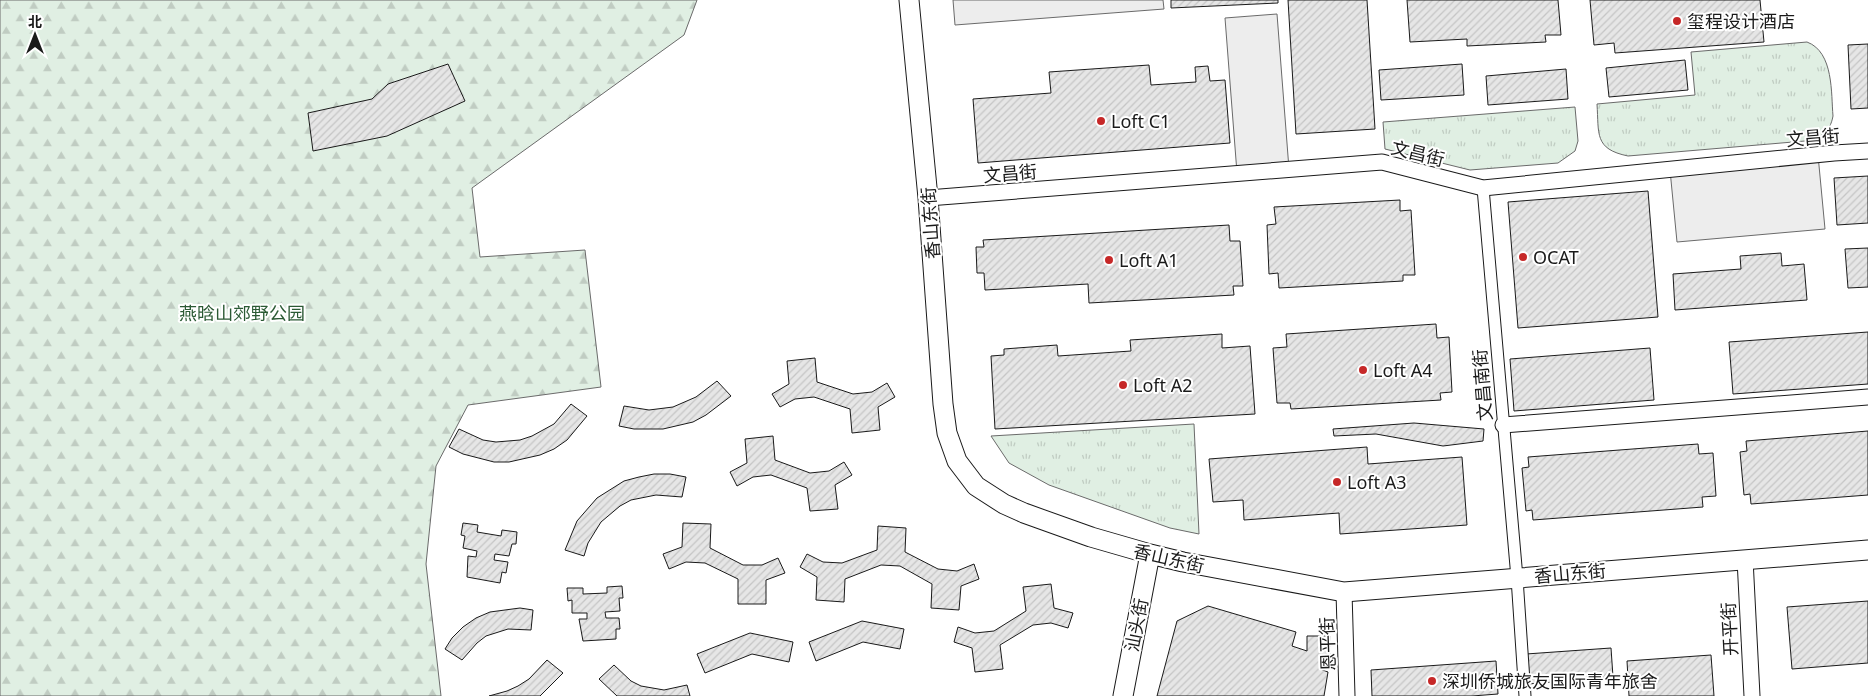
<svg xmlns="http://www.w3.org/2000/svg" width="1868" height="696" viewBox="0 0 1868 696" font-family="'Noto Sans','Noto Sans SC',sans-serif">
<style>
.grass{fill:url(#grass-tufts);stroke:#6a6a6a}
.forest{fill:url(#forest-firs);stroke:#6a6a6a}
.parking{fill:#ededed;stroke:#6a6a6a}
.building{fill:url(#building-hatch);stroke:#1a1a1a}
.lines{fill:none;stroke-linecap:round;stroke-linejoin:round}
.pedestrian-casing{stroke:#1a1a1a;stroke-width:13}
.minor-casing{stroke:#1a1a1a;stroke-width:17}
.tertiary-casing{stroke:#1a1a1a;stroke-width:21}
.pedestrian{stroke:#fff;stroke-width:11}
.minor{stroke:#fff;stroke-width:15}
.tertiary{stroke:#fff;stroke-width:19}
.poi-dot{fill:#c62828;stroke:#fff;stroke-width:2}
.labels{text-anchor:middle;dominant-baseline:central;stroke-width:4;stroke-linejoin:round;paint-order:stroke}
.poi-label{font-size:18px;fill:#1a1a1a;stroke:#fff;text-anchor:start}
.street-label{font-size:18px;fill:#1a1a1a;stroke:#fff}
.park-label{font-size:18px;fill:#2b5a34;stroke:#fff}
</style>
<defs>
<pattern id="grass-tufts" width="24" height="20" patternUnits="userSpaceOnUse" patternTransform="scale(1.25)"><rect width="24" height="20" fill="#e0efe3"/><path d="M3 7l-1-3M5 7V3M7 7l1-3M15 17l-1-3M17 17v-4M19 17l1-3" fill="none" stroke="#c0ccc2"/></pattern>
<pattern id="forest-firs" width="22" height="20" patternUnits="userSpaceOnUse" patternTransform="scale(1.25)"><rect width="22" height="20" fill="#e0efe3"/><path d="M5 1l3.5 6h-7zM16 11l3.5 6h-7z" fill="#c0ccc2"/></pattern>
<pattern id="building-hatch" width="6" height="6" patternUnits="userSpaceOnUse" patternTransform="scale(1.25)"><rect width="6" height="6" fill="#e6e6e6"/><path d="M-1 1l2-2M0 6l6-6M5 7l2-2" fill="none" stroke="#c5c5c5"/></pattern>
</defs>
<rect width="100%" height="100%" fill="#fff"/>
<!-- grass -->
<path class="grass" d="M1807 42C1834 52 1831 94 1833 116 1830 133 1820 138 1805 141L1628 156C1594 149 1599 134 1597 104L1695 95 1691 52Z
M1575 107 1578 141 1575 151 1558 163 1470 170 1385 149 1383 122Z
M1194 424 1199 534 1170 528 1049 485 1009 463 991 436Z"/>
<!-- forest -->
<path class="forest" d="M0 0H697L684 35 472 188 480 257 585 250 601 387 468 405 436 466 426 564 441 696H0Z"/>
<!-- parking -->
<path class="parking" d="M953 0H1163L1164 9 955 25Z
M1277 14 1289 169 1237 173 1225 18Z
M1818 155 1825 229 1677 242 1670 170Z"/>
<!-- building -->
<path class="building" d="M1171 0H1278V3L1171 8Z
M1288 0H1367L1375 129 1296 134Z
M1407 0H1558L1561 35H1545L1546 42 1467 46V39L1410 42Z
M1590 0H1760L1764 42 1615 53 1614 43 1594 45Z
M1868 44V108L1851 109 1848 45Z
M1685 60 1688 90 1609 97 1606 68Z
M448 64 465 101 387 136 313 151 308 113 372 99 388 84Z
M1462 64 1464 95 1381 100 1379 70Z
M1149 65 1151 85 1196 82 1195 67 1208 66 1210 81 1225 80 1230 143 978 163 973 99 1051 93 1049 72Z
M1566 69 1568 99 1488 105 1486 76Z
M1868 176V223L1837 225 1834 178Z
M1648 191 1658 317 1518 328 1508 202Z
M1400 200V211L1411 210 1415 275H1403V281L1279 288 1278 273 1269 274 1267 225 1276 224 1274 207Z
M1229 225 1230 241H1240L1243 286H1233L1234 295 1089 303 1088 284 985 290 984 273H977L976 247H984L983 240Z
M1868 248V287L1848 288 1845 249Z
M1781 253 1782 266 1804 264 1807 300 1675 310 1673 274 1741 269 1740 256Z
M1436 324 1437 338 1449 337 1452 392 1440 393 1441 400 1291 409 1290 403H1277L1273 348 1287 347 1286 334Z
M1868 332V384L1733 394 1729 342Z
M1222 334V348L1250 346 1255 414 995 429 991 356 1004 355V349L1057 345 1058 356 1131 351 1130 340Z
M1650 348 1654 400 1514 411 1510 359Z
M815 358 817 382 853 394 872 392 887 383 895 397 878 407 880 430 852 433 850 409 814 397 795 399 780 407 772 394 789 384 787 361Z
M717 381 731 396 706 415 693 422 663 429H634L619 426 624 406 649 410 673 407 696 397Z
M571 404 587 416 567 440 554 449 540 455 509 462H494L463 454 449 447 459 429 483 440 496 442 520 440 532 436 554 424Z
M1414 423 1484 429 1483 441 1443 446 1376 434 1334 436 1333 429Z
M1868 431V495L1751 504 1750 494 1744 495 1740 452 1747 451 1746 441Z
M773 436 775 460 810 473 829 471 844 462 852 475 835 485 838 509 810 511 807 488 771 475 753 477 737 486 730 472 747 463 745 439Z
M1698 444 1699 454 1713 453 1716 496 1702 497 1703 507 1533 520 1532 510 1526 511 1522 468 1529 467 1528 457Z
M1367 447 1368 464 1462 457 1467 525 1340 534 1339 513 1244 520 1243 500 1213 502 1209 459Z
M654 474H670L686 477 682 497 656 495 631 500 620 506 601 522 588 543 584 556 565 550 577 521 597 498 624 481 639 477Z
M463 523 478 525 477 532 501 536 502 530 517 532 516 544H512L509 556 495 554 494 560 508 562 506 573 502 572 500 583 467 577 468 556 476 557 477 551 463 548 465 536 461 535Z
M683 523 711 524 710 548 743 565H762L778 558 785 573 766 580V604H738V579L705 563 686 562 669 569 663 554 682 547Z
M878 526 906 528 905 552 938 569 957 571 974 564 979 579 961 586 959 610 931 608 932 584 900 566 881 565 845 579 844 602 816 600 817 577 800 567 807 554 823 562 842 563 877 550Z
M1051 584 1054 608 1073 613 1068 628 1051 623 1033 625 1000 645 1003 669 975 672 972 648 954 642 958 627 975 633 994 631 1026 611 1023 587Z
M622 586 623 598H619L620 611 605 612 606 618H619L620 629H616V639L583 641 579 619H587V613H572V600L568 601 567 588H583V594L607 593V587Z
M1868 601V663L1792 669 1787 607Z
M1208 606 1296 632 1292 646 1307 651V636H1330V661H1320V669L1328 672 1324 696H1157L1177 621Z
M520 608 533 610 531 630 508 629 486 636 477 643 462 660 445 649 452 638 463 627 476 618 490 612Z
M862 621 904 629 900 649 863 642 816 661 809 642Z
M750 633 793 642 789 662 752 654 705 673 697 654Z
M1611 648 1613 677 1528 684 1526 654Z
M1711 655 1714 696H1629L1627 661Z
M547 660 563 673 540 696H489L507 691 518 686 529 679Z
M1496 661 1498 694 1472 696H1372L1371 670Z
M614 665 631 681 641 686 664 690 687 685 690 696H617L599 679Z"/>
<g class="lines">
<!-- pedestrian casing -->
<g class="pedestrian-casing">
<path id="pedestrian" d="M1483 188 1517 578 1525 696"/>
</g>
<!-- minor casing -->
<g class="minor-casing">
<path id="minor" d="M928 198 1382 162 1483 188 1834 153 1868 151
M1503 425 1868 397
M1745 559 1752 696
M1344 592 1347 696"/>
</g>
<!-- tertiary casing -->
<g class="tertiary-casing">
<path id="tertiary" d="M909 0 928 198 943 404 947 433 957 461 976 486 1004 504 1024 513 1091 537 1150 554 1183 562 1344 592 1868 550
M1123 696 1150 554"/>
</g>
<!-- pedestrian -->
<use href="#pedestrian" class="pedestrian"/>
<!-- minor -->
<use href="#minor" class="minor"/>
<!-- tertiary -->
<use href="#tertiary" class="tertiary"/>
</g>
<!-- markers -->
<g class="poi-dot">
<circle cx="1677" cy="21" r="5"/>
<circle cx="1101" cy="121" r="5"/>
<circle cx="1523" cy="257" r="5"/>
<circle cx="1109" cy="260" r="5"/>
<circle cx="1363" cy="370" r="5"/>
<circle cx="1123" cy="385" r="5"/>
<circle cx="1337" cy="482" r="5"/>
<circle cx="1432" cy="681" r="5"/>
</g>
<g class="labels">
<!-- poi labels -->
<g class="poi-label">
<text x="1687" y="21">玺程设计酒店</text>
<text x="1111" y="121">Loft C1</text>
<text x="1533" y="257">OCAT</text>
<text x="1119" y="260">Loft A1</text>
<text x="1373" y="370">Loft A4</text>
<text x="1133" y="385">Loft A2</text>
<text x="1347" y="482">Loft A3</text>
<text x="1442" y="681">深圳侨城旅友国际青年旅舍</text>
</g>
<!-- street labels -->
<g class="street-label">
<text transform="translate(1813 137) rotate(-5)">文昌街</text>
<text transform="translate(1418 153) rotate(14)">文昌街</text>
<text transform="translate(1010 173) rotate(-5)">文昌街</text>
<text transform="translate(930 223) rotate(-94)">香山东街</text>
<text transform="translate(1482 385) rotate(-95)">文昌南街</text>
<text transform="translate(1169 558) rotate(13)">香山东街</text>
<text transform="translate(1570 573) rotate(-5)">香山东街</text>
<text transform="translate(1136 625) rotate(-79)">汕头街</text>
<text transform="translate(1729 629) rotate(-93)">开平街</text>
<text transform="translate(1327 644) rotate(-92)">恩平街</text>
</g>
<!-- park labels -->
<g class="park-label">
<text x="242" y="313">燕晗山郊野公园</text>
</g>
</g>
<!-- north arrow -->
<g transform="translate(35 35)" stroke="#ffffff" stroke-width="4" paint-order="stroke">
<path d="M0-4L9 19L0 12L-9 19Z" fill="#1a1a1a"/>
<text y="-8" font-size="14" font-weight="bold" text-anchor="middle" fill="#1a1a1a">北</text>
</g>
</svg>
